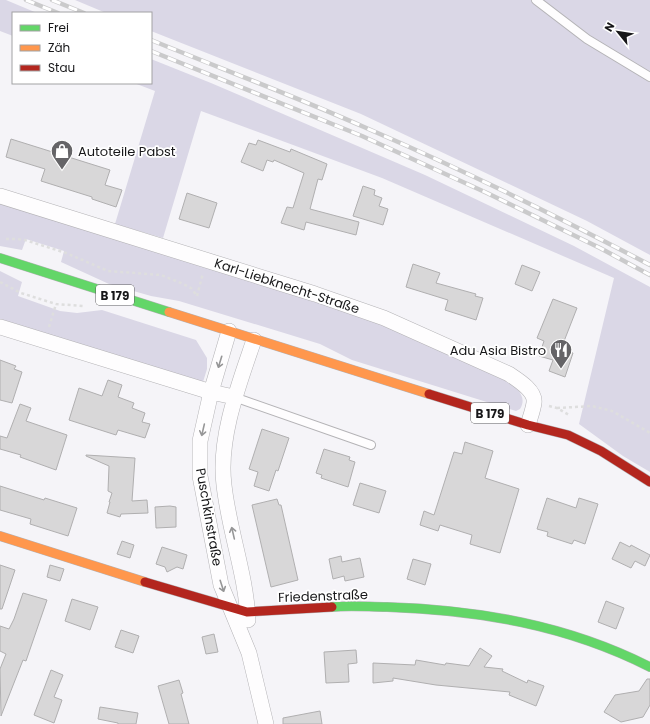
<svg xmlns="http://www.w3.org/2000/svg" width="650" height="724" viewBox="0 0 650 724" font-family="Poppins,sans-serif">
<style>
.green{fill:#dad7e6}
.building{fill:#d8d7d8;stroke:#b0afb0}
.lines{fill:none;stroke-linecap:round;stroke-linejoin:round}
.lane-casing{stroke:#b4b3b6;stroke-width:10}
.street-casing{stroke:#b4b3b6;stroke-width:16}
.fast-casing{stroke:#b4b3b6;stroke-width:10}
.slow-casing{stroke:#b4b3b6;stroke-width:10}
.jam-casing{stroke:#b4b3b6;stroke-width:10}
.path{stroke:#dedede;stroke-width:2.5;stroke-dasharray:3 3;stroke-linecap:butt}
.lane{stroke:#fefdfe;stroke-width:8}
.street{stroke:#fefdfe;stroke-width:15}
.fast{stroke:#63d668;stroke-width:9}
.slow{stroke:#ff974d;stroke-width:9}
.jam{stroke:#b3261e;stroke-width:9}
.rail-casing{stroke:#cacacb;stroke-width:4.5}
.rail{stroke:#fff;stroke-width:3;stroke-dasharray:9;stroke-linecap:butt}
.oneway{stroke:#969697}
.labels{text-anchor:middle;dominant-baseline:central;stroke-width:3.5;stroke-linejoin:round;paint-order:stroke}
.shield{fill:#fff;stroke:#5d5d5e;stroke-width:1}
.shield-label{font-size:12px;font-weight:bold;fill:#171719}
.poi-label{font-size:13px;fill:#171719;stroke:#fff;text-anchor:start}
.street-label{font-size:13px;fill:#171719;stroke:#fff}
</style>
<rect width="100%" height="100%" fill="#f5f4f8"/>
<!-- green -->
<path class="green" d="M0 0H6L37 13H13V36L0 31Z
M75 0H650V255L587 221 361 114 151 31V13H106Z
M151 59 211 83 425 175 574 246 650 287V472L623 456 579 424 614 278 382 178 201 111 163 238 115 224 155 91 134 83H151Z
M0 201 382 323 506 380C516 387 528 396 520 409L516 411 352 360 320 344 179 301 151 296 109 284 61 262 64 251 26 239 22 250 0 246Z
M0 271 22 282 18 296 60 311 77 313 102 310 196 340 207 358V369L203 382 0 319Z"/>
<!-- building -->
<path class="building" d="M11 139 110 170 105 185 122 190 116 207 92 199V197L41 181 45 169 6 157Z
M258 140 290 152 291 149 327 164 322 180 318 179 310 209 359 222 356 235 306 222 304 230 281 223 287 207 293 208 304 173 274 160 273 162 267 160 263 171 241 162 249 143 256 145Z
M363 186 375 190 374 195 382 198 379 206 388 209 383 225 353 216Z
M187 193 217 203 209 228 179 219Z
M413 264 440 273 436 283 476 294 475 296 483 298 476 320 445 310 448 300 406 287Z
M522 265 540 272 532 291 515 284Z
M553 299 577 308 561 349 573 353 565 377 549 371 553 360 539 356 544 341 537 338Z
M0 360 16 366 14 369 22 372 12 403 0 400Z
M108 380 122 385 118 397 134 403 132 408 145 413 142 422 150 424 145 438 118 430 116 435 69 420 79 388 102 396Z
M20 404 31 408 26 421 67 435 56 470 20 457 21 455 0 449V436L7 438Z
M262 429 289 438 278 471 276 470 269 491 254 486 258 472 249 469Z
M465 442 493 451 485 478 519 489 500 553 470 544 472 535 440 525 438 531 420 525 424 511 434 515 454 452 462 454Z
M324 449 350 457 349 460 355 462 348 487 321 478 322 475 316 473Z
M86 455 135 458 132 501 147 500 148 513 121 514 120 517 107 513 110 502H109L112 493 108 491 109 466 86 456Z
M360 483 386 491 379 513 353 505Z
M0 486 44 500 45 498 77 508 68 536 30 524 31 519 0 510Z
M547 498 576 508 579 498 598 504 585 544 574 540 572 544 547 536 548 532 537 529Z
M277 499 279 505H281L298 580 271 587 252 505Z
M170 506 176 507V527L156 528 155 507Z
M122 541 134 545 130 558 117 554Z
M620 542 630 547 631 545 650 555 645 566 635 561 631 568 612 559Z
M162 547 187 555 183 569 177 567 167 572 165 567 156 564Z
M341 556 342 562 360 558 364 577 345 581 344 576 333 579 329 559Z
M413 559 431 564 425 585 407 579Z
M0 565 15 570 2 609H0Z
M50 565 64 569 60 581 47 577Z
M23 593 47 600 26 661 23 660 1 716 0 669 6 654 0 651V626L9 629 14 619Z
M72 599 98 607 90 630 65 621Z
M606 601 624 608 616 629 598 622Z
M121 630 139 636 133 653 115 647Z
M214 634 218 652 206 654 202 637Z
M480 648 492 656 484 667 503 669 502 671 527 683 528 680 544 686 536 706 509 695 510 692 436 685 393 678V681L373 683V663L415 665 416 660 445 665 446 663 469 666Z
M356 650 357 663 348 664 349 682 326 683 324 652Z
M51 670 63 675 54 697 62 700 54 723 34 715Z
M647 679H650V705L643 717 621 722 604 712 615 695 639 691Z
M179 680 183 693 181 694 189 724H169L158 686Z
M100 707 138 713 136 724H118V723L98 719Z
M320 711 322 724H283V718Z"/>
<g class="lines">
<!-- lane casing -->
<g class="lane-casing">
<path id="lane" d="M536 0 587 39 650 77
M234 397 371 445"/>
</g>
<!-- street casing -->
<g class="street-casing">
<path id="street" d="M0 196 315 294 384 318 509 374C518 380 536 391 534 403 533 410 530 418 528 425
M0 327 211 392 234 397
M229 331 211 392 200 441V476L221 585 249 653 266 724
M248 620C246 574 229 531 224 485 218 438 239 384 254 340"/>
</g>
<!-- fast casing -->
<g class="fast-casing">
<path id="fast" d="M0 258 169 312
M332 607C351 605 369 607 387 607 479 610 567 625 650 667"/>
</g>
<!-- slow casing -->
<g class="slow-casing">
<path id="slow" d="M169 312 429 394
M0 536 145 582"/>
</g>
<!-- jam casing -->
<g class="jam-casing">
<path id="jam" d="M429 394 528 425 568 435 601 451 650 482
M145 582 247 612 332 607"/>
</g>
<!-- path -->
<path class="path" d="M6 239H17L25 240 66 253 108 271 161 275 181 283 191 288 197 296
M0 282 21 293 56 304 83 306
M197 296 203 273
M49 327 56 304
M549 406 557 408 569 415
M557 408 592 406 612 411 650 433"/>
<!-- lane -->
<use href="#lane" class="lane"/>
<!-- street -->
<use href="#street" class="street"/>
<!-- fast -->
<use href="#fast" class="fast"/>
<!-- slow -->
<use href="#slow" class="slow"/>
<!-- jam -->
<use href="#jam" class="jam"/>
<!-- rail casing -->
<g class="rail-casing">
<path id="rail" d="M26 0 58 13
M52 0 84 13
M151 40C222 69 294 96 364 127 461 169 557 216 650 265
M151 51 362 136 487 193 600 248 650 275"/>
</g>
<!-- rail -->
<use href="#rail" class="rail"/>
</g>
<!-- one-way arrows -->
<defs><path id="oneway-shaft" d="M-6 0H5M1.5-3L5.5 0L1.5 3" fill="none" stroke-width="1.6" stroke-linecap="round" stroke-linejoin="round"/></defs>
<g class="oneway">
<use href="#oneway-shaft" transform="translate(220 362) rotate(107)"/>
<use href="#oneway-shaft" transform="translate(203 430) rotate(103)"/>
<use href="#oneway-shaft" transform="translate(233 533) rotate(-103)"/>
<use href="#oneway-shaft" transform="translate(222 586) rotate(72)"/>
</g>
<!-- icons -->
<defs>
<g id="shop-pin" transform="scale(1.15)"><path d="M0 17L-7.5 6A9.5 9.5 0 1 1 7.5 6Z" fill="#656467" stroke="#fff"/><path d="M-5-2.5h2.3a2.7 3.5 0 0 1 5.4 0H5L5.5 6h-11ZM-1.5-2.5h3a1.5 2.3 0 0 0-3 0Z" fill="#fff"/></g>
<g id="restaurant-pin" transform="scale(1.15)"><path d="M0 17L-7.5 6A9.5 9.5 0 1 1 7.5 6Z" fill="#656467" stroke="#fff"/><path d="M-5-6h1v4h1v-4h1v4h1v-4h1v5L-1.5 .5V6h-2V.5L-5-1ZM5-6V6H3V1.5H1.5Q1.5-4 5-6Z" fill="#fff"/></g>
</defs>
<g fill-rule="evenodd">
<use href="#shop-pin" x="62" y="151"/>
<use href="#restaurant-pin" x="561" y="350"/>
</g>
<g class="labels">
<!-- shield labels -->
<g class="shield">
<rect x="96" y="285" width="38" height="20" rx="3"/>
<rect x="471" y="403" width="38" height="20" rx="3"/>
</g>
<g class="shield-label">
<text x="115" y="295">B 179</text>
<text x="490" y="413">B 179</text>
</g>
<!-- poi labels -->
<g class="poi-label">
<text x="78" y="151">Autoteile Pabst</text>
<text x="546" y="350" text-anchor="end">Adu Asia Bistro</text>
</g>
<!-- street labels -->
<g class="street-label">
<text transform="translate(287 286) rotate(18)">Karl-Liebknecht-Straße</text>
<text transform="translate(209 517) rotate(80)">Puschkinstraße</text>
<text transform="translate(323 596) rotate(-2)">Friedenstraße</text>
</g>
</g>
<!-- legend -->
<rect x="12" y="12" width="140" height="72" fill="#ffffff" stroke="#a2a2a3"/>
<rect x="20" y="25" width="20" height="6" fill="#63d668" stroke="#a2a2a3"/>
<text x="48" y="32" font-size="12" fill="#171719">Frei</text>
<rect x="20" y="45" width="20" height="6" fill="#ff974d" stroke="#a2a2a3"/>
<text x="48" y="52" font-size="12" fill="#171719">Zäh</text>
<rect x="20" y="65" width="20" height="6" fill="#b3261e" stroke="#a2a2a3"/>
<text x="48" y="72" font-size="12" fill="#171719">Stau</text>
<!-- north arrow -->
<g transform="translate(618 32) rotate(300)" stroke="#ffffff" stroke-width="3" paint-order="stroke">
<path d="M0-3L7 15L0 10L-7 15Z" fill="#171719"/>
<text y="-6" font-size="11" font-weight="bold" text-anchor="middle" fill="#171719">N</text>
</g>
</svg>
